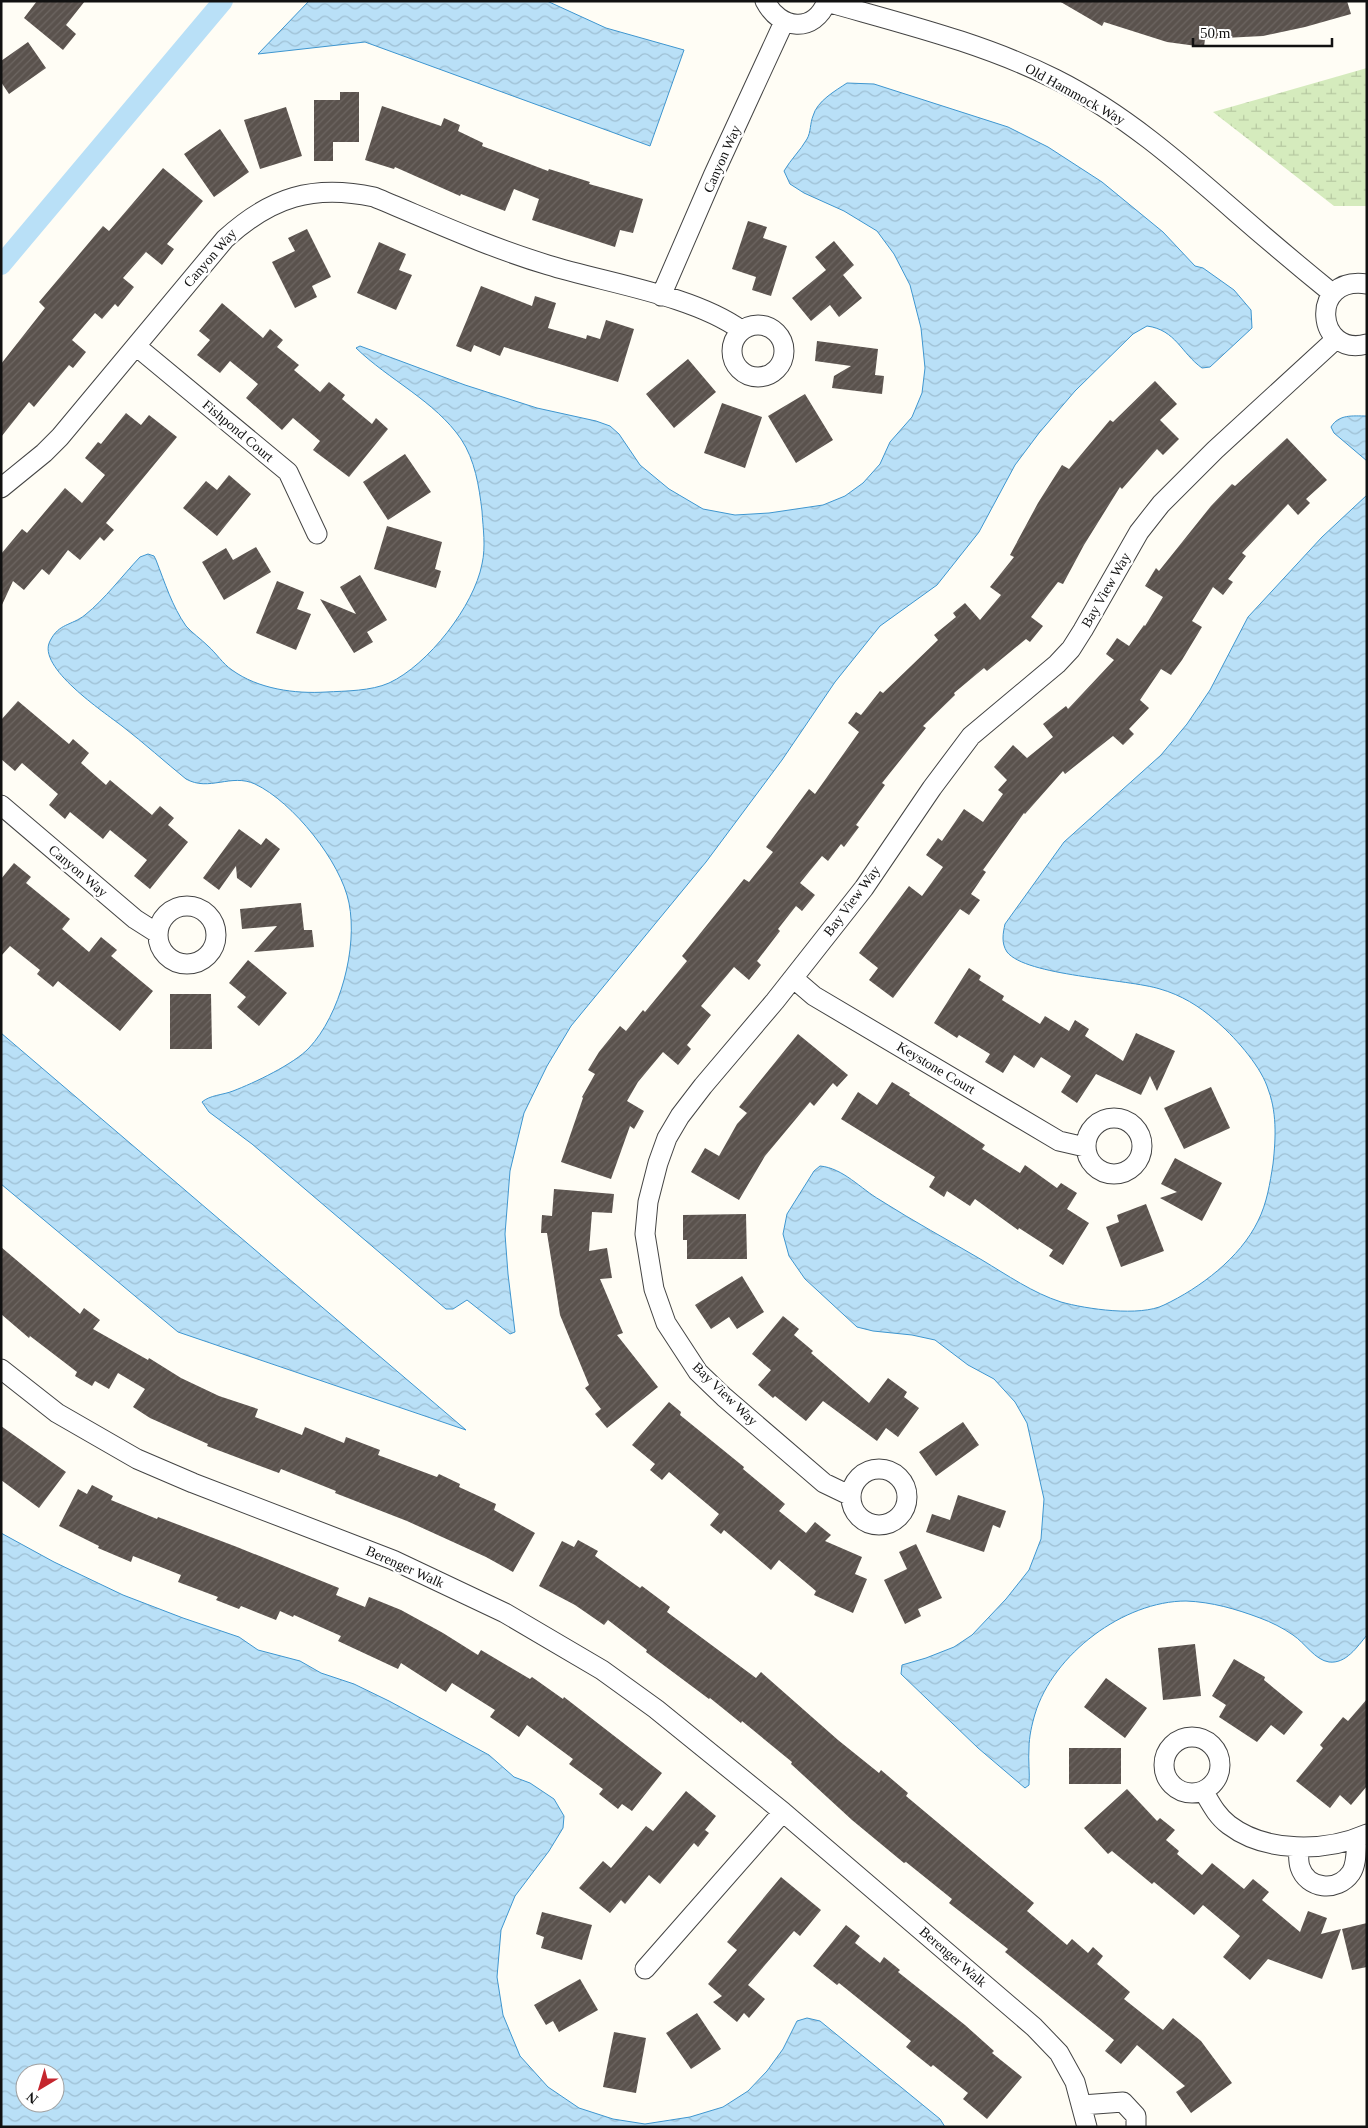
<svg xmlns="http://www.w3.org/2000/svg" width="1368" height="2128" viewBox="0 0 1368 2128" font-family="Georgia,serif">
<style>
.wetland{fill:url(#wetland-marsh)}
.water{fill:url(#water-waves);stroke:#3f96cf;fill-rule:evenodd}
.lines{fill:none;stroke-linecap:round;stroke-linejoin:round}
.canal{stroke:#b9e0f7;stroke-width:20}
.building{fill:url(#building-hatch)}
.minor-casing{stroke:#444;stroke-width:21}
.minor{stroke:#fff;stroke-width:19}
.labels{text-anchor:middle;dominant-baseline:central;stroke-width:5;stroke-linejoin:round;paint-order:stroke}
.street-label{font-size:14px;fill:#111;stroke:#fff}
</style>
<defs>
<pattern id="wetland-marsh" width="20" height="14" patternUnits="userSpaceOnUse" patternTransform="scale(1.25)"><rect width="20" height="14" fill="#d5ebbd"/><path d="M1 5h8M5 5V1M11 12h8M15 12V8" fill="none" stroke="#b6c8a1"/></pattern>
<pattern id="water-waves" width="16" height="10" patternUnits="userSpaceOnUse" patternTransform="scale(1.25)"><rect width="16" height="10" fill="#b9e0f7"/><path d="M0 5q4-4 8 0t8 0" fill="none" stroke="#9ebfd3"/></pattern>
<pattern id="building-hatch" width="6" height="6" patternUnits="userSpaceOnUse" patternTransform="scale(1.25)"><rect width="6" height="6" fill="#5a524d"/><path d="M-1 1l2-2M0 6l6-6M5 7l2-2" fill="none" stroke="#6d6662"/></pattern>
</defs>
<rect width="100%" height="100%" fill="#fffdf5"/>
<!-- wetland -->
<path class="wetland" d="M1367 68V206H1334L1213 112Z"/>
<!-- water -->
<path class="water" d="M309 1H547L606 28 684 50 650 146 365 42 258 54Z
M847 83 874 84 1008 127 1048 147 1102 182 1163 232 1195 266 1203 268 1234 290 1251 310 1252 328 1210 367 1202 368C1181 353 1176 330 1147 326L1133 334 1075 391 1039 433 1015 465 979 532 937 585 880 626 835 682 782 760 706 862 571 1026 547 1066 524 1113 510 1171 505 1234 508 1274 515 1332 510 1334 467 1300 453 1309H446L252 1144 209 1112 202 1102C210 1095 223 1095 233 1091 254 1083 294 1064 309 1048 340 1015 358 948 349 903 341 862 293 802 255 784 231 773 209 792 186 779 165 762 144 743 122 726 104 712 36 667 50 641 59 623 71 626 85 615 105 599 122 576 140 557L148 554 154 556 156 560C165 583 172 606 186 626 192 633 201 639 208 646 216 653 223 664 232 670 258 689 295 694 326 692 346 691 371 691 389 683 428 665 474 606 482 564 486 546 483 529 482 511 479 486 475 460 461 439 435 401 389 380 356 348L360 346 465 385 537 408 596 421 610 426 619 434 640 465 669 489 703 509 735 515 769 513 823 505 845 496 863 483 880 464 890 442 912 417 922 393 925 368 921 328 910 285 894 254 877 231 844 211 804 193 790 184 784 171C791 159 800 151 807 139 811 132 810 123 813 116 817 101 835 91 847 83Z
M1367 416V461L1334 433 1331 427C1339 414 1352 416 1367 416Z
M1367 495V1635C1357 1647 1346 1664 1329 1662 1315 1660 1305 1643 1293 1635 1283 1628 1271 1622 1260 1618 1236 1609 1212 1602 1186 1601 1124 1601 1053 1654 1035 1714 1032 1724 1029 1737 1029 1748 1028 1760 1030 1773 1029 1785L1025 1788 978 1748 901 1674 902 1665 926 1658 954 1647 972 1635 1006 1599 1029 1570 1041 1539 1044 1499 1027 1423 1015 1402 994 1379 968 1365 935 1340 912 1335 873 1331 857 1327 805 1279 789 1256 783 1234 787 1214 814 1171 820 1166C843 1168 861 1189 880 1200 913 1221 948 1240 982 1260 1007 1275 1033 1293 1061 1302 1086 1309 1140 1317 1164 1305 1200 1288 1240 1258 1258 1221 1267 1203 1270 1183 1273 1164 1276 1137 1277 1111 1267 1086 1259 1064 1233 1035 1215 1020 1199 1006 1181 995 1160 989 1128 979 1026 976 1007 952 1001 943 1003 933 1005 924L1064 842 1161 755 1187 724 1210 690 1248 617 1322 537Z
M1 1033 466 1430 178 1332 1 1184Z
M1 1533 54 1562 123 1595 183 1618 239 1637 258 1650 300 1661 321 1673 354 1684 389 1701 489 1755 514 1777 530 1783 554 1799 564 1816 563 1828 549 1851 515 1896 501 1930 497 1977 503 2015 520 2056 548 2087 579 2108 613 2119 645 2124 690 2117 723 2107 748 2091 767 2071 783 2049 797 2021 807 2018 820 2021 940 2119 945 2127H1ZM25 2073H55V2103H25Z"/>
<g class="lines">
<!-- canal -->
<path class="canal" d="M1 265 223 1"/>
</g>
<!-- building -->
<path class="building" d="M37 1H85L66 25 76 34 63 50 24 18Z
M1059 1H1347L1351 14 1305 27 1263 36 1205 39 1204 47 1167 42 1104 22 1102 26Z
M28 42 46 68 9 94 1 82V61Z
M340 92H359V142H333V161H314V100H340Z
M382 106 441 126 444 118 460 125 458 131 483 143 482 146 548 171 549 169 590 182 589 184 643 199 633 233 620 230 615 247 532 220 539 199 514 189 505 211 461 194 460 196 395 167 394 169 365 160Z
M286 107 302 156 260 169 244 120Z
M220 129 249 172 214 197 184 154Z
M163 168 203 201 167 244 174 249 162 265 146 252 123 278 134 287 118 307 115 304 102 319 95 313 72 340 86 352 73 368 69 365 34 407 29 402 1 437V364L45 308 39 302 50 289 103 226 109 231Z
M748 221 767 227 763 238 787 246 771 296 752 290 756 277 732 269Z
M307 229 331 277 312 286 317 297 295 308 272 262 295 251 288 238Z
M834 241 854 265 843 275 862 298 839 317 830 305 811 321 792 298 826 270 815 257Z
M379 242 406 254 399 270 412 275 396 310 357 293Z
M481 286 532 306 535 296 556 303 548 328 586 339 587 335 600 339 606 320 634 329 618 382 504 347 500 356 474 345 471 352 456 346Z
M222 303 263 338 270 329 283 340 277 347 299 365 294 370 320 392 329 382 345 395 342 399 372 424 376 418 388 429 349 477 313 450 320 441 293 418 282 430 246 398 258 384 230 361 220 373 197 355 210 340 199 331Z
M817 341 878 349 875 375 884 376 882 394 832 388 834 376 851 366 815 361Z
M688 359 716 392 674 428 646 394Z
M1155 381 1177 404 1160 420 1179 439 1163 455 1157 449 1122 489 1120 487 1084 545 1063 584 1058 582 1031 617 1043 626 1030 642 1026 639 987 671 984 668 954 693 955 695 923 726 926 728 882 783 885 785 856 825 859 827 844 847 841 844 828 861 822 856 800 883 815 895 802 911 796 906 778 929 780 931 757 961 761 965 749 980 734 967 701 1006 711 1015 687 1045 691 1049 678 1065 663 1052 638 1082 627 1101 644 1111 634 1129 630 1126 611 1179 561 1162 583 1098 582 1097 595 1074 588 1070 599 1052 620 1026 626 1031 643 1010 645 1012 687 961 682 956 744 879 749 882 773 852 766 847 809 789 815 794 859 732 848 723 856 712 861 715 880 691 883 693 938 640 934 635 956 617 953 613 965 603 980 620 1001 595 990 587 1014 557 1010 555 1038 503 1062 465 1069 469 1110 420 1113 422Z
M805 394 833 440 796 463 768 416Z
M722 403 762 417 745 468 704 453Z
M126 413 141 425 149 415 177 437 106 523 114 530 104 541 100 537 80 560 68 550 49 575 42 569 24 590 13 581 1 607V554L22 529 27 533 65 488 82 503 105 475 85 458 98 442 101 444Z
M1287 438 1327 480 1306 499 1310 503 1298 515 1288 504 1242 553 1246 556 1228 579 1233 582 1223 595 1213 587 1192 621 1202 627 1182 660 1171 675 1161 669 1140 700 1149 708 1129 729 1134 734 1123 745 1113 736 1065 774 1063 771 1025 814 1024 813 983 870 986 872 971 894 980 900 969 915 960 909 893 998 869 980 878 968 859 953 909 886 922 896 943 867 926 855 938 838 942 841 964 809 983 822 1003 794 998 790 1007 780 994 767 1013 745 1027 758 1053 737 1043 724 1066 706 1068 709 1114 660 1106 654 1117 638 1129 646 1144 625 1145 626 1163 597 1145 586 1156 568 1159 571 1211 506 1232 484 1235 486Z
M405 454 431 492 388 520 363 482Z
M229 475 251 494 217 536 183 508 206 481 217 490Z
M387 526 442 542 435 569 441 571 436 588 374 569Z
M256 547 271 572 224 600 202 562 226 548 233 560Z
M360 575 387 620 367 632 373 642 354 653 320 599 356 614 340 587Z
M277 581 304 592 297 609 311 614 296 650 256 633Z
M18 701 69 744 73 739 89 753 81 763 106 785 110 780 152 815 160 806 174 818 168 825 188 842 150 889 134 876 147 860 110 830 103 839 70 812 65 819 49 805 58 794 22 763 15 771 1 759V720Z
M239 829 261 845 266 838 280 849 251 888 237 878 236 866 219 890 203 878Z
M14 863 31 877 26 883 70 919 62 929 89 952 101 937 117 950 111 956 153 991 120 1031 58 981 53 987 37 974 40 970 10 946 1 956V879Z
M301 903 304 930H312L314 947 254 952 277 926 242 929 240 909Z
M248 960 287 993 259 1026 237 1007 246 997 229 983Z
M969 968 981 976 979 980 1004 996 1002 1000 1040 1024 1045 1016 1069 1031 1075 1020 1089 1029 1085 1036 1123 1061 1136 1033 1175 1051 1157 1091 1150 1076 1141 1095 1096 1074 1077 1103 1061 1092 1071 1076 1041 1057 1034 1068 1014 1055 1003 1073 985 1062 990 1054 959 1035 957 1038 934 1023Z
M170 994H211L212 1049H170Z
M798 1034 848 1075 837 1087 833 1083 814 1106 810 1102 765 1156 739 1200 691 1172 705 1148 719 1156 737 1124 747 1113 739 1107Z
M892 1082 910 1093 909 1095 985 1145 982 1149 1020 1173 1025 1165 1057 1188 1061 1183 1077 1193 1067 1209 1089 1223 1063 1265 1049 1256 1053 1250 1019 1228 1018 1230 975 1199 970 1206 947 1191 944 1197 929 1187 935 1177 841 1119 858 1092 877 1105Z
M1211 1087 1230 1128 1184 1149 1164 1108Z
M1175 1158 1222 1183 1202 1221 1160 1198 1177 1192 1161 1184Z
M554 1189 614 1194 612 1213 592 1212 589 1251 607 1248 612 1278 600 1279 623 1333 617 1335 658 1387 607 1428 595 1414 601 1409 585 1388 589 1385 560 1315 547 1233H541L542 1215 552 1216Z
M1146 1204 1164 1251 1121 1267 1106 1227 1119 1222 1117 1215Z
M746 1214 747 1259H687V1240H683V1215Z
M1 1247 80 1314 84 1308 100 1320 93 1329 148 1360 149 1358 181 1378 219 1396 258 1409 255 1417 302 1435 305 1427 344 1443 346 1437 380 1450 378 1455 437 1477 439 1474 460 1484 459 1487 496 1504 494 1510 535 1533 513 1572 486 1557 407 1521 335 1493 336 1491 281 1469 279 1473 207 1446 208 1444 150 1418 133 1407 145 1389 118 1373 109 1389 95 1381 92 1386 75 1376 77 1372 30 1336 29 1338 1 1314Z
M742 1276 764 1312 737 1329 729 1317 711 1329 695 1305Z
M783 1316 799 1329 794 1335 813 1351 811 1353 869 1403 888 1378 907 1392 904 1397 919 1408 898 1437 886 1428 877 1441 823 1401 806 1421 775 1396 773 1398 758 1385 771 1370 752 1354Z
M669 1402 681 1412 680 1415 744 1467 743 1469 785 1504 779 1511 806 1533 815 1522 831 1535 825 1541 862 1557 855 1574 867 1579 853 1613 814 1595 816 1591 779 1560 771 1570 724 1530 721 1534 710 1525 719 1514 669 1472 662 1480 650 1470 655 1464 632 1445Z
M963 1422 979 1445 936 1476 919 1452Z
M1 1426 66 1472 39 1508 1 1480Z
M92 1485 113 1496 111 1500 157 1519 158 1517 237 1547 339 1588 336 1595 365 1607 369 1597 401 1610 443 1633 478 1655 481 1650 530 1679 532 1677 563 1699 564 1697 662 1773 632 1811 622 1804 618 1809 599 1794 603 1789 569 1764 573 1759 527 1725 519 1737 490 1717 495 1710 452 1683 446 1692 401 1663 398 1669 338 1641 341 1636 294 1615 293 1617 280 1611 276 1620 241 1606 239 1609 216 1600 218 1597 178 1582 181 1575 133 1556 131 1562 98 1548 99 1546 59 1526 78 1489 87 1494Z
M958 1495 1006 1511 1000 1528 993 1525 984 1552 926 1532 932 1514 950 1520Z
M578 1540 598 1551 595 1556 640 1588 642 1586 670 1607 667 1612 756 1678 761 1672 838 1740 879 1773 881 1770 908 1793 906 1796 1034 1903 1027 1911 1067 1945 1072 1939 1088 1953 1093 1947 1103 1956 1097 1964 1130 1992 1124 1999 1163 2030 1173 2018 1201 2041 1232 2083 1191 2113 1176 2092 1185 2086 1137 2045 1121 2064 1105 2051 1114 2040 1005 1952 1008 1949 949 1903 952 1899 906 1862 904 1863 852 1820 791 1764 792 1762 742 1721 741 1723 710 1698 709 1699 646 1652 647 1650 608 1620 604 1625 575 1605 539 1586 562 1541 574 1547Z
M916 1544 942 1598 918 1609 921 1616 905 1624 884 1580 907 1569 899 1552Z
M1195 1644 1201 1696 1163 1700 1158 1648Z
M1234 1659 1265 1677 1264 1680 1303 1712 1284 1735 1271 1725 1257 1742 1219 1717 1226 1705 1212 1696Z
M1106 1678 1147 1708 1125 1738 1084 1707Z
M1367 1699V1786L1351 1805 1340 1795 1330 1808 1296 1781 1323 1748 1320 1745 1343 1717 1348 1721Z
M1069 1748H1121V1784H1069Z
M1127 1789 1157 1821 1160 1818 1175 1830 1166 1840 1179 1851 1177 1854 1202 1875 1212 1863 1244 1889 1253 1879 1269 1892 1262 1900 1300 1932 1308 1911 1327 1918 1321 1934 1341 1929 1322 1979 1268 1959 1250 1980 1223 1957 1240 1936 1203 1905 1194 1915 1154 1882 1152 1884 1112 1851 1108 1854 1084 1828Z
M686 1791 716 1816 705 1830 709 1833 698 1847 694 1843 660 1884 649 1875 625 1904 621 1900 610 1913 579 1888 603 1861 611 1868 646 1826 653 1831Z
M781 1877 821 1910 800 1936 794 1931 748 1985 765 1999 749 2018 744 2013 737 2022 713 2002 722 1996 708 1984 737 1950 727 1942Z
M542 1912 592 1925 582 1960 541 1948 544 1937 536 1934Z
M1367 1923V1967L1352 1970 1342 1929Z
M846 1925 860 1936 855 1943 880 1963 884 1957 900 1970 898 1972 965 2025 994 2051 992 2053 1022 2077 987 2119 963 2099 968 2093 933 2065 931 2067 906 2047 911 2041 839 1983 837 1985 813 1966Z
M580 1979 598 2010 559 2032 553 2021 546 2025 534 2005Z
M697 2013 721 2049 691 2069 666 2033Z
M614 2032 646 2038 636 2093 603 2087Z"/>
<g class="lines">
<!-- minor casing -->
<g class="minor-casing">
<path id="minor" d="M765 1C780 30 814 34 827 1
M827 2C904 24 983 43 1055 79 1123 113 1180 163 1237 213 1268 240 1300 267 1332 293
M1367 284C1308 275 1316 358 1367 344
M661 296 713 176 784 22
M732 351a26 26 0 1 1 52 0a26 26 0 1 1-52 0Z
M136 346 288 472 317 534
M1 488 44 453 60 437 225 239C271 197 313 184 374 197 432 221 488 247 548 265 606 283 692 295 741 330
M1 805 135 919 157 933
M158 935a29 29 0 1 1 58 0a29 29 0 1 1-58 0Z
M793 978 814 996 1059 1141 1085 1147
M1086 1146a28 28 0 1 1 56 0a28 28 0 1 1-56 0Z
M1 1369 57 1413 137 1459 193 1483 393 1560 505 1613 602 1670 656 1709 783 1812 1034 2027 1059 2053 1075 2082 1087 2127
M851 1497a28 28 0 1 1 56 0a28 28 0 1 1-56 0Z
M851 1496 824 1483 724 1397 698 1372 666 1323 654 1289 645 1234 648 1202 658 1163 667 1138 680 1116 703 1086 775 1001 864 888 932 788 971 736 1057 664 1071 649 1083 630 1139 532 1161 504 1215 450 1336 339
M1164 1765a28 28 0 1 1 56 0a28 28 0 1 1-56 0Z
M1204 1792C1211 1804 1217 1816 1229 1825 1266 1853 1326 1852 1367 1834
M1298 1847C1299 1853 1298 1861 1300 1867 1307 1889 1337 1893 1351 1873 1357 1864 1356 1849 1357 1838
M645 1969 783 1812
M1082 2105 1123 2102 1136 2116V2127"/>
</g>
<!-- minor -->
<use href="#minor" class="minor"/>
</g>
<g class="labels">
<!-- street labels -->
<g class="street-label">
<text transform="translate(1075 94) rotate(29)">Old Hammock Way</text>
<text transform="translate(722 159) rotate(-66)">Canyon Way</text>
<text transform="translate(210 258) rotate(-49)">Canyon Way</text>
<text transform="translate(238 431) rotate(40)">Fishpond Court</text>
<text transform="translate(1106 590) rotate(-60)">Bay View Way</text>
<text transform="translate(78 871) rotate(40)">Canyon Way</text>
<text transform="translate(852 901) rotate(-53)">Bay View Way</text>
<text transform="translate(936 1068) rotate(31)">Keystone Court</text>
<text transform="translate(725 1394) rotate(44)">Bay View Way</text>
<text transform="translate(405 1567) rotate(24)">Berenger Walk</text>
<text transform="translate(953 1957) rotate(41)">Berenger Walk</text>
</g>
</g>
<!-- border -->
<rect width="1368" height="2128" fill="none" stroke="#111111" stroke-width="5"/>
<!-- north arrow -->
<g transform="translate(40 2088) rotate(218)"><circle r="24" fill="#ffffff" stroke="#a0a0a0"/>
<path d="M0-4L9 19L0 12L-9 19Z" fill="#c4262e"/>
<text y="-8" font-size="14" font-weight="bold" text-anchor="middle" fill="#111111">N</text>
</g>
<!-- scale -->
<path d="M1193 38v8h139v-8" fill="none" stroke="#111111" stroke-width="2.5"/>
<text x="1200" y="38" font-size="15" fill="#111111" stroke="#ffffff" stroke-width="4" paint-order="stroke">50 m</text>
</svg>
